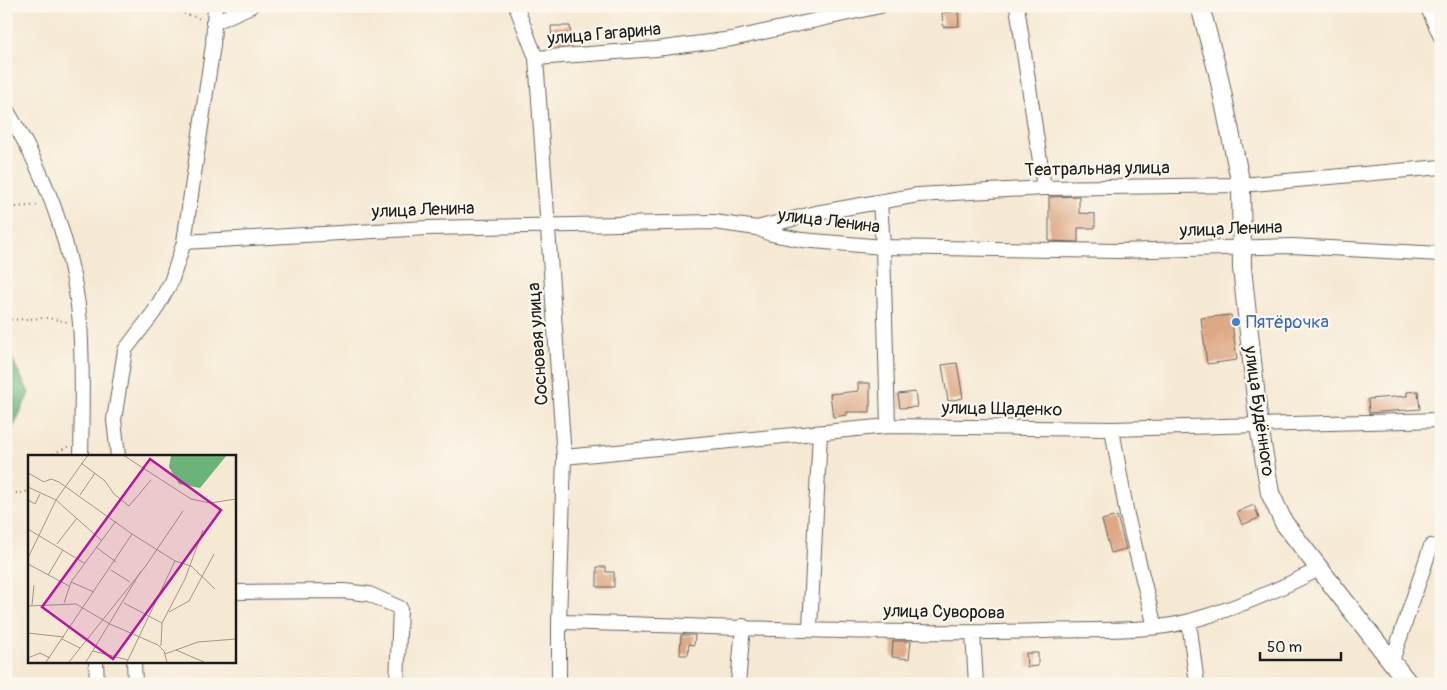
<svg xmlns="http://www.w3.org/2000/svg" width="1447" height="690" viewBox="0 0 1447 690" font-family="Pangolin,sans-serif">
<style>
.forest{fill:#6cb379;stroke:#44684a}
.building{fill:#dda884}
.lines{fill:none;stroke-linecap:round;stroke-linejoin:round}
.minor-casing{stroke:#68645c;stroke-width:16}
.major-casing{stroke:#68645c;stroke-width:20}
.path{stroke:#68645c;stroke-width:2;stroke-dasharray:1 4;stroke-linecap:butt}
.minor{stroke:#fff;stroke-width:14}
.major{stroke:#fff;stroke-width:18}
.shop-dot{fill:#3f7fe0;stroke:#fbf7ec;stroke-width:2}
.labels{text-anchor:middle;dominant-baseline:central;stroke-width:4.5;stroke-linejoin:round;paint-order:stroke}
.street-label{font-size:18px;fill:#1c1c1c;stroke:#fbf7ec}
.shop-label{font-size:18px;fill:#366cbe;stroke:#fbf7ec;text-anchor:start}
.inset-road{fill:none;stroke:#9f978a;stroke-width:1}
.view{fill:#b5179e;fill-opacity:0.15;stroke:#b5179e;stroke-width:2.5}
.inset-edge{fill:none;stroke:#1c1c1c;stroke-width:2.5}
</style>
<rect width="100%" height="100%" fill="#fbf7ec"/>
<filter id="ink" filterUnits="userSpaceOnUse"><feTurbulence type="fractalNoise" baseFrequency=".02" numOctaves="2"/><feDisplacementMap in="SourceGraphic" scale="10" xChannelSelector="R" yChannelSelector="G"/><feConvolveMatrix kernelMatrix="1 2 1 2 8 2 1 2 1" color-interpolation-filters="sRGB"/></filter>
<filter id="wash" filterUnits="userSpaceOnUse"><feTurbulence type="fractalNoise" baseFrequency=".0096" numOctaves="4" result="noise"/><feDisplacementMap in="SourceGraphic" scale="20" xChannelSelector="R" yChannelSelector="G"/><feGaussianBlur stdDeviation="1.12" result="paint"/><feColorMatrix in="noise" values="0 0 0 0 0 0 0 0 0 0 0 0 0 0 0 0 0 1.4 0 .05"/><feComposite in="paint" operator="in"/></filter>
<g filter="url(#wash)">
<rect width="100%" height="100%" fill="#f6e9d4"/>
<!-- forest -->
<path class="forest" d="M6 346 29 393 6 444Z"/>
<g id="blocks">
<!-- building -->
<path class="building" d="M958 11 959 26 943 27 942 13Z
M551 26H570L571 42 552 43Z
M1079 196V213L1095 214V228H1078V242L1049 241V197Z
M1231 315 1237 360 1207 364 1201 318Z
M957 363 963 398 948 401 942 365Z
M858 383H870V412H847V415L833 417 830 394 858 391Z
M1418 391 1420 409 1369 413 1368 399 1407 396V392Z
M915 392 917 407 900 408 898 394Z
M1254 505 1259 518 1242 525 1237 512Z
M1117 516 1126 549 1111 553 1102 520Z
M597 567H606V572H614V587H597Z
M681 635H695L694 645 689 644 688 655H680Z
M893 641H911L909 659 892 657Z
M1026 653H1038V666L1027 667Z"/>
</g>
</g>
<g filter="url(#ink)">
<use href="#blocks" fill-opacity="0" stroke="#68645c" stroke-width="1"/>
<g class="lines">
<!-- minor casing -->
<g class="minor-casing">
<path id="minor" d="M516 6 536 58 564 457 559 622V684
M1017 6 1044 188
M1427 6 1441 37
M213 23 251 6
M536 58 656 49 732 39 880 6
M6 109C46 174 73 247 80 323 83 367 82 413 81 456
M880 202 883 247 888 426
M757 228 816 213 918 195 1044 188 1241 185 1441 167
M184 242 427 228 714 222 757 228 771 234 802 240 883 247 1118 251 1292 246 1441 254
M1112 429 1127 515 1155 627
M118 456 114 420 125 350 154 312 171 282 184 242 213 45 215 6
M564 457 888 426 1112 429 1441 420
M234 592 344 591 369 594 400 608 397 684
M559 622C720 626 882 636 1043 631 1088 629 1147 633 1190 621 1234 609 1278 590 1319 569
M1189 622 1197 684
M810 628 820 433
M973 633 976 684
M96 661 97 684
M134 661 135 684
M1392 661 1431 546
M738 684 743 626"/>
</g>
<!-- major casing -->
<g class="major-casing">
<path id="major" d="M1200 6 1218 73 1241 185 1242 268 1259 426 1270 493 1284 523 1409 684"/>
</g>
<!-- path -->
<path class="path" d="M160 6 201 19
M6 208 39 205
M6 320 48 318 68 322
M49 456 69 446
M6 494 26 492 29 488"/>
<!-- minor -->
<use href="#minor" class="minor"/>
<!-- major -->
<use href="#major" class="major"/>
</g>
</g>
<!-- markers -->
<circle class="shop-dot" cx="1236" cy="322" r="5"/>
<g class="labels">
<!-- street labels -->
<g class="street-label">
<text transform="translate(604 34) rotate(-5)">улица Гагарина</text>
<text transform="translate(1097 169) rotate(-1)">Театральная улица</text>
<text transform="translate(423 210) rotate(-2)">улица Ленина</text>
<text transform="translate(829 221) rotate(7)">улица Ленина</text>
<text transform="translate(1231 229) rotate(-2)">улица Ленина</text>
<text transform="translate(538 344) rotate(-94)">Сосновая улица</text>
<text transform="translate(1002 409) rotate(1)">улица Щаденко</text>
<text transform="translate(1259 411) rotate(82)">улица Будённого</text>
<text transform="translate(944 612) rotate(1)">улица Суворова</text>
</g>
<!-- shop labels -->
<g class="shop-label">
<text x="1246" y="322">Пятёрочка</text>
</g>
</g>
<!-- overview -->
<g transform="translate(28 455)">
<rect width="208" height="208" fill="#f6e9d4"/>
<path d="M143 0H199L172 33 151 29 141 12Z" fill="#6cb379"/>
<path class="inset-road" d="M95 0 163 44 182 48 208 44M53 8 77 26 86 39 101 51 123 25M0 18 16 27 23 24 31 27 104 79 147 106 163 111 187 134M0 32 28 45 73 85M52 40 67 18M0 45 7 49 12 39M0 74 56 108M29 89 49 63M68 92 88 107M0 103 28 45 60 0M0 109 41 131M83 115 102 127M20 120 35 95M43 127 66 137M36 148 43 127 88 66M96 148 134 168M4 150 6 130M0 151 48 149 82 169 130 190 136 196 139 207M141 157 161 146 186 99M0 178 36 182M34 184 52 193M133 191 134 168 157 124 175 75M148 195 176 207M65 196 100 205M137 199 170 187 208 184M0 203 12 198 22 203M18 207 104 79M41 207 117 112 155 56M58 207 113 116M99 207 147 106"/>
<path class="view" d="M122 4 193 55 85 204 14 152Z"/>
<rect width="208" height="208" class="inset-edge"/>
</g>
<!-- margin -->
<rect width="1447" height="690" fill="none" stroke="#fbf7ec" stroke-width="25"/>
<!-- scale -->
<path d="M1260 652v8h81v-8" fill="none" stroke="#1c1c1c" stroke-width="2.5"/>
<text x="1267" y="652" font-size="15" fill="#1c1c1c" stroke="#fbf7ec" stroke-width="4" paint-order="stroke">50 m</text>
</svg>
